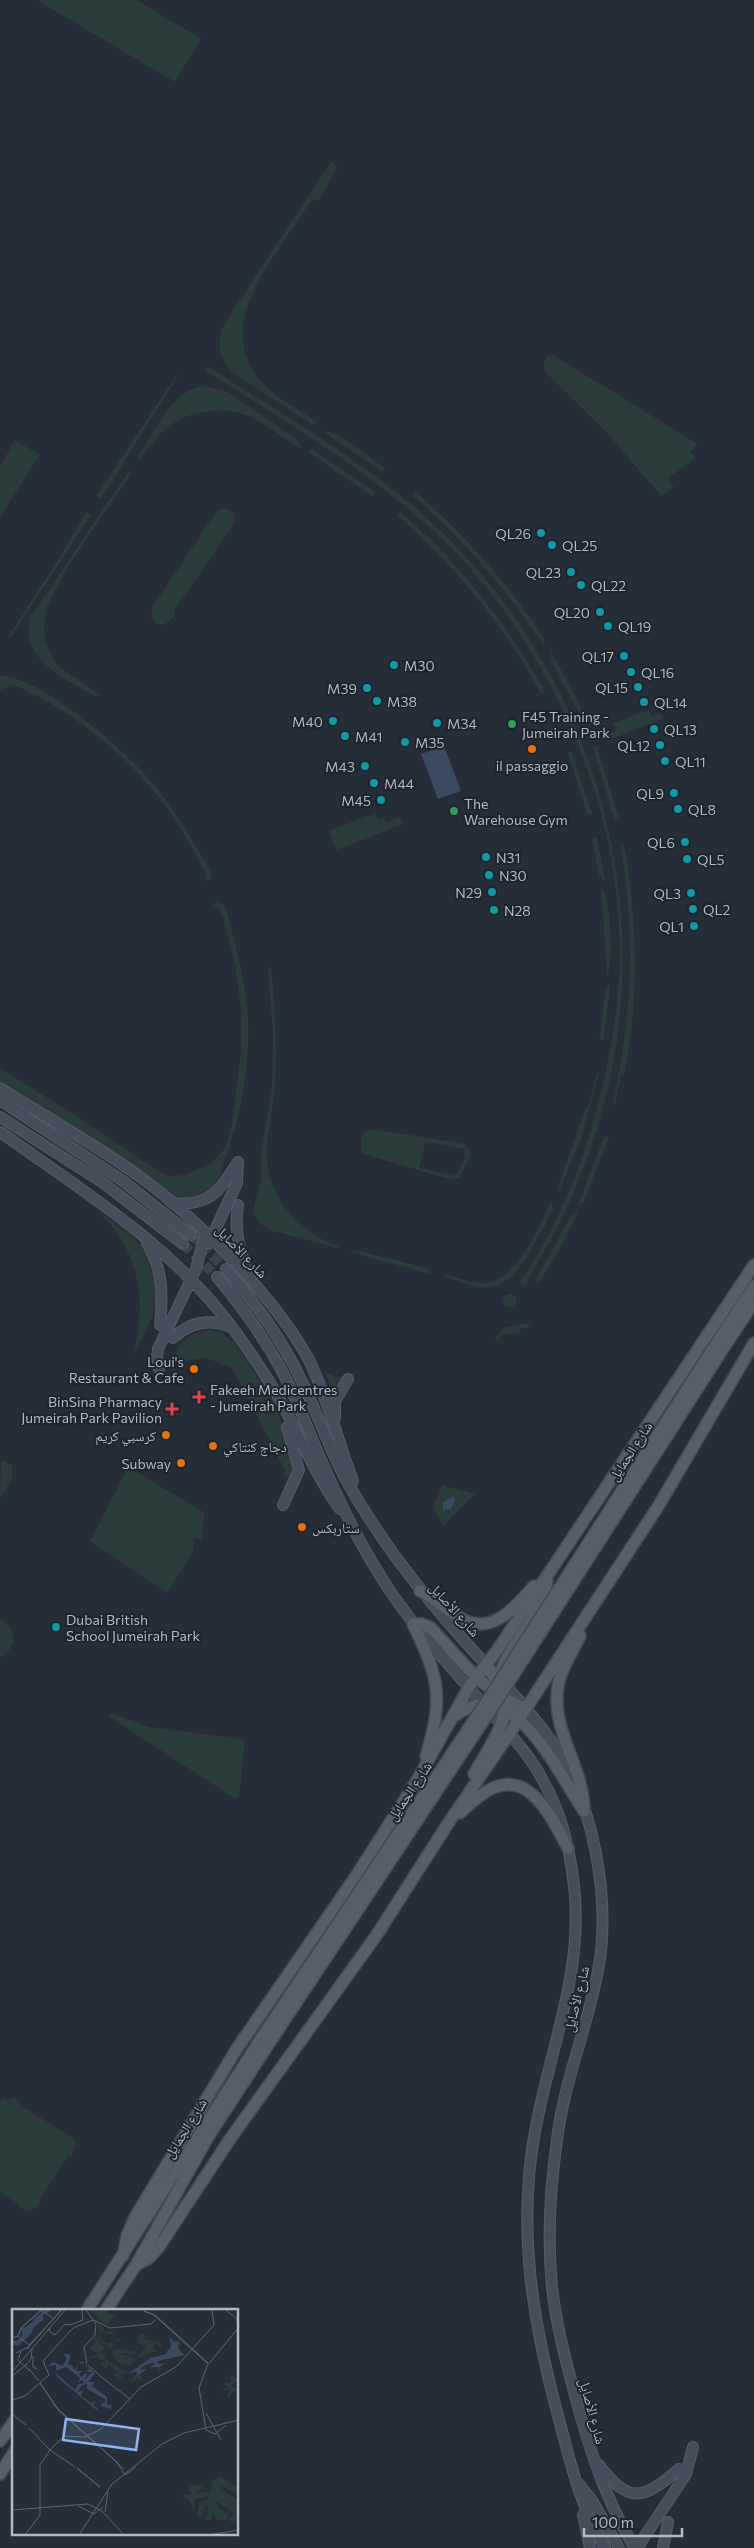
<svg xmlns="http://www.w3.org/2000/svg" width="754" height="2548" viewBox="0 0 754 2548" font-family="Commissioner,'Noto Naskh Arabic',sans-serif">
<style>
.green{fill:#293b3b;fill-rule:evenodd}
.water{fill:#3a4a60}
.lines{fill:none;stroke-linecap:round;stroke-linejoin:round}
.secondary-tunnel{stroke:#39424d;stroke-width:10;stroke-dasharray:10 5;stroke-linecap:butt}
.secondary-casing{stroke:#555c67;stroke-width:12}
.primary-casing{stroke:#404852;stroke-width:14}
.secondary{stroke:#464e5c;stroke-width:10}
.primary{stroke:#555e69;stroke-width:11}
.primary-bridge-casing{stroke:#404852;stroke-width:14;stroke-linecap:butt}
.primary-bridge{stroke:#555e69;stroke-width:11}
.culture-dot{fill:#0f9aa8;stroke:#1d242e;stroke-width:2}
.leisure-dot{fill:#2e9e5b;stroke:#1d242e;stroke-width:2}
.food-dot{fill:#e8710a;stroke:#1d242e;stroke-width:2}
.health-dot{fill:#e0444e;stroke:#1d242e;stroke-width:2}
.labels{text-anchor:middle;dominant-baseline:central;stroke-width:4;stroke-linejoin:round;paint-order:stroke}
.poi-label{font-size:14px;fill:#b2b9c5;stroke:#1d242e;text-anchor:start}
.street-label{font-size:14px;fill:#b2b9c5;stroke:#1d242e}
.inset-river{fill:none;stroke:#3a4a60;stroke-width:2.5}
.inset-road{fill:none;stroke:#5d6570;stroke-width:1}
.view{fill:#8eb3ee;fill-opacity:0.15;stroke:#8eb3ee;stroke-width:2.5}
.inset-edge{fill:none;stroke:#b2b9c5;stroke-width:2.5}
</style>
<rect width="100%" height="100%" fill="#242d38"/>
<!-- green -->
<path class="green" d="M37 0H136L201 39 175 82Z
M331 162 338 167 319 200 311 201C279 253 206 327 265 386 281 401 301 410 318 423L313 425 233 373C219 360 216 341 224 324Z
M553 355 698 444 690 453 696 458 668 478 674 487 661 496 607 433 545 372 544 361 547 356Z
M208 366C287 418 376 467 444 534 593 678 658 902 604 1103 594 1142 580 1181 562 1218 551 1242 536 1263 525 1287L519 1283C558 1228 584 1161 600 1096 608 1062 615 1027 618 992 631 838 568 679 467 565 394 484 295 429 205 370Z
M178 373 179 374 101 499 96 496Z
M205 386 228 392 295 438 302 449C285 440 270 427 253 418 242 413 228 410 216 411 176 412 159 432 138 463L139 455C156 430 172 389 205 386Z
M322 431C337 429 372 459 385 468L383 472Z
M15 440 40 455 0 517V466Z
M310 448 375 492 372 496 315 457 309 452Z
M131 468 130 476C110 506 49 586 45 618 42 635 48 651 57 665L102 696H94C64 677 20 661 30 618Z
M416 492C463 533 503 578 538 629L544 638 545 647C506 591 465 540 413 496Z
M224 508 233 512 235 519 234 524 174 611 175 616 164 625 156 624 151 616 153 606 216 512Z
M86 512 91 515 10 638 8 637 60 557Z
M400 512C460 562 507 624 545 692L541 694C504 625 456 567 397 515Z
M551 651 584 713 580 715 551 660Z
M0 676C41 675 131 755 157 788 177 814 194 843 211 872V879L205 881 206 874C194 851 182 828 167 808 129 757 72 709 13 685L0 690Z
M649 710 651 716 661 713 663 719 609 740 607 734 616 731 613 723Z
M597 746 619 818 614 819 593 747Z
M572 752 592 814 587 815 568 753Z
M375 813 378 820 384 818 386 823 400 817 403 824 336 850 329 831Z
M597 837 605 880 604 881 599 875 592 838Z
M620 844 624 847 627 858C637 931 639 1003 624 1075L621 1074 615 1105 613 1104C632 1014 636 935 620 844Z
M601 887C611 897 614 964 607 976Z
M218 901 223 904 227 911C235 942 243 972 247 1004 252 1055 243 1109 226 1157 223 1165 220 1178 214 1185 203 1197 187 1199 172 1196L111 1151 0 1081V1068L78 1117 159 1171 168 1176 185 1175 210 1164 226 1147 232 1124 241 1052V1010L235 964 222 914 219 908 212 906Z
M271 965C275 1005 277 1044 275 1084 274 1107 267 1130 267 1152 266 1196 299 1233 339 1246L341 1247 339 1248 269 1230 259 1223 253 1211 261 1178V1154L272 1087 273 1034 268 972Z
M609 983 610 986 604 1040 599 1039 605 993Z
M597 1073H599L582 1137 558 1194V1186L586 1107H588Z
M374 1129 465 1144 471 1154 460 1177 453 1179 446 1178 363 1154C358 1143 360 1131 374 1129ZM426 1142 464 1149 465 1158 455 1176 419 1168Z
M604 1136 609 1137 584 1202 578 1205Z
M552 1199 553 1209 530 1253 511 1278 496 1286 480 1288 442 1276 443 1274C456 1277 472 1284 485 1283 518 1280 539 1226 552 1199Z
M92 1206 134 1238 151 1258 149 1264 152 1275 155 1276C159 1312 149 1325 133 1355 148 1297 139 1247 92 1206Z
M579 1210 566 1238 539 1284 535 1281 571 1215Z
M356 1250 426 1268 433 1275 348 1252Z
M503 1301a7 7 0 1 1 14 0a7 7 0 1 1-14 0Z
M525 1323 530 1324 528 1328H522L519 1333 502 1335 498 1341 494 1339 504 1328Z
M212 1330 223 1333 236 1345 274 1402 295 1459 292 1482 282 1474 286 1472 232 1368 206 1358 176 1362C175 1341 192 1331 212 1330Z
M325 1372 335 1377 344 1376 333 1392Z
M1 1459 12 1466V1479L0 1499Z
M128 1467 204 1512 202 1539 194 1538 193 1553 167 1593 90 1541Z
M442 1485 475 1494 443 1526 433 1509Z
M0 1619C17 1627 18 1649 0 1657Z
M110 1713 149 1727 243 1739 245 1743 239 1797 234 1798 108 1716Z
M13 2097 20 2102V2105L75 2139 76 2145 72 2156H68L41 2198V2202L37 2208 28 2211 19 2207 18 2204 0 2192V2103L2 2099 11 2100Z"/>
<!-- water -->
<path class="water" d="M444 746 461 791 438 799 421 754Z
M454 1496 455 1500 451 1509 443 1510V1502Z"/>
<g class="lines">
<!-- secondary-tunnel -->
<path class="secondary-tunnel" d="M191 1235 226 1269
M183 1244 217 1277"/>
<!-- secondary casing -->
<g class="secondary-casing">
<path id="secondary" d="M0 1088C49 1119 100 1147 147 1182 182 1208 214 1240 244 1272 268 1299 292 1328 309 1360 328 1399 338 1441 353 1481
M0 1100 123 1181 191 1235
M0 1117 102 1182 183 1244
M0 1132C83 1191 173 1246 234 1330 253 1356 272 1384 287 1413 304 1446 318 1479 340 1509
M172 1203C210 1207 219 1191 238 1162
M238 1205C234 1230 238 1251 250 1272
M147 1243C163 1270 163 1294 160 1325
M209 1243 237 1183 238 1162
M226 1269C258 1305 285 1344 305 1388 319 1418 330 1449 345 1478 384 1549 436 1611 491 1670
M217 1277C243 1308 266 1340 284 1375 296 1398 305 1422 315 1446 334 1491 355 1536 381 1577 412 1627 453 1669 491 1713 510 1734 529 1754 542 1779 561 1811 570 1850 574 1886 584 1969 551 2046 536 2126 516 2227 533 2325 560 2423 571 2466 582 2510 605 2548
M173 1338C190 1322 209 1318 231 1327
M159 1369 157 1358 158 1349 196 1269 205 1233
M335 1418V1401L348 1379
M283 1505 299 1470 287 1427
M501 1680C520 1702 541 1724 556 1748 594 1806 610 1898 599 1965 589 2024 564 2080 557 2140 550 2189 547 2237 552 2287 556 2326 567 2365 577 2403 591 2454 607 2503 635 2548
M598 2464C629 2504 642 2501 679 2469
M579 2484 593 2502 619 2548
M583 2515 590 2548
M637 2548 686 2474 693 2447
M663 2548 668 2522"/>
</g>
<!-- primary casing -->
<g class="primary-casing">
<path id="primary" d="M714 1347 754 1286
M721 1352 754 1302
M420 1591C435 1598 446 1609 459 1617 491 1638 515 1607 534 1586
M580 1636C573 1651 563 1665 559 1681 548 1729 584 1765 584 1811
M498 1680C507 1644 543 1617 547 1580
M453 1717C513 1670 557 1772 584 1811
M426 1756C444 1697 439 1678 413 1624H422L431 1628C462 1661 482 1691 526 1709
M474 1774C484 1756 510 1719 505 1699 502 1686 493 1675 486 1665
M460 1813C468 1806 475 1799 484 1793 528 1764 551 1817 568 1848
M123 2256 127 2236 135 2217 236 2050 356 1876 418 1779 469 1687 498 1649 547 1576 754 1265
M136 2265 149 2258 159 2247 230 2139 376 1936 449 1822 510 1733 659 1505 754 1343
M87 2310 262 2037
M106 2310 136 2265 208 2137 270 2042
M0 2441 14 2421
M0 2474 14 2452"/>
</g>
<!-- secondary -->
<use href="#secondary" class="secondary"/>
<!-- primary -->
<use href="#primary" class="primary"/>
<!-- primary-bridge casing -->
<g class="primary-bridge-casing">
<path id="primary-bridge" d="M262 2037 491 1695 714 1347
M270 2042 498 1699 721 1352"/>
</g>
<!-- primary-bridge -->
<use href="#primary-bridge" class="primary-bridge"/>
</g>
<!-- markers -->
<g class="culture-dot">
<circle cx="541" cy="533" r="5"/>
<circle cx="552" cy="545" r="5"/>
<circle cx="571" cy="572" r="5"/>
<circle cx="581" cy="585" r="5"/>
<circle cx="600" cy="612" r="5"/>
<circle cx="608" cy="626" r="5"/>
<circle cx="624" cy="656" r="5"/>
<circle cx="394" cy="665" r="5"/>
<circle cx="631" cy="672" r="5"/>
<circle cx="638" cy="687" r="5"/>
<circle cx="367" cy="688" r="5"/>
<circle cx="377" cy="701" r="5"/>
<circle cx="644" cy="702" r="5"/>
<circle cx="333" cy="721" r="5"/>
<circle cx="437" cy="723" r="5"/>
<circle cx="654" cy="729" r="5"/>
<circle cx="345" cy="736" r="5"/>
<circle cx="405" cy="742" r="5"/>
<circle cx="660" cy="745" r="5"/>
<circle cx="665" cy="761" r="5"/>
<circle cx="365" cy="766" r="5"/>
<circle cx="374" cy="783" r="5"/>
<circle cx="674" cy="793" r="5"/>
<circle cx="381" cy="800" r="5"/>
<circle cx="678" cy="809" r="5"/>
<circle cx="685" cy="842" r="5"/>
<circle cx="486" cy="857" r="5"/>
<circle cx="687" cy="859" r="5"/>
<circle cx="489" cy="875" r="5"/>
<circle cx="492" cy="892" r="5"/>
<circle cx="691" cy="893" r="5"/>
<circle cx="693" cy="909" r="5"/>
<circle cx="494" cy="910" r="5"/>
<circle cx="694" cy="926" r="5"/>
<circle cx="56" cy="1627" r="5"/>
</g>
<g class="leisure-dot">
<circle cx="512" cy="724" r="5"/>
<circle cx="454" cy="811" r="5"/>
</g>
<g class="food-dot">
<circle cx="532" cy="749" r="5"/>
<circle cx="194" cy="1369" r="5"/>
<circle cx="166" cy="1435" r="5"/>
<circle cx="213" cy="1446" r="5"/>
<circle cx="181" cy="1463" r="5"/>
<circle cx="302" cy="1527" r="5"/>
</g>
<g class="health-dot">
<path d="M196.5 1389.5h5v5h5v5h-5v5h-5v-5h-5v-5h5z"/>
<path d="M169.5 1401.5h5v5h5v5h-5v5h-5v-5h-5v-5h5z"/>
</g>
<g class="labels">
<!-- poi labels -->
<g class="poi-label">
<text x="531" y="533" text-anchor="end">QL26</text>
<text x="562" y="545">QL25</text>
<text x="561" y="572" text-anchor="end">QL23</text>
<text x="591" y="585">QL22</text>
<text x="590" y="612" text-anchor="end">QL20</text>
<text x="618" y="626">QL19</text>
<text x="614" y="656" text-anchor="end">QL17</text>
<text x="404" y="665">M30</text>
<text x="641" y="672">QL16</text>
<text x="628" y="687" text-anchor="end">QL15</text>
<text x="357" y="688" text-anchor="end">M39</text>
<text x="387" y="701">M38</text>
<text x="654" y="702">QL14</text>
<text x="522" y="716">F45 Training -<tspan x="522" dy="16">Jumeirah Park</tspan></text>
<text x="323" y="721" text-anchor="end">M40</text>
<text x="447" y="723">M34</text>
<text x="664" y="729">QL13</text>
<text x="355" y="736">M41</text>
<text x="415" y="742">M35</text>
<text x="650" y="745" text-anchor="end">QL12</text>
<text x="675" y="761">QL11</text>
<text x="532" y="765" text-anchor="middle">il passaggio</text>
<text x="355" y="766" text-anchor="end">M43</text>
<text x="384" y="783">M44</text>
<text x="664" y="793" text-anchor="end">QL9</text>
<text x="371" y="800" text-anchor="end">M45</text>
<text x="464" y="803">The<tspan x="464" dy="16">Warehouse Gym</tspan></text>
<text x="688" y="809">QL8</text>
<text x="675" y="842" text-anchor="end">QL6</text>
<text x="496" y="857">N31</text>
<text x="697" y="859">QL5</text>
<text x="499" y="875">N30</text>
<text x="482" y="892" text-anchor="end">N29</text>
<text x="681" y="893" text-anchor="end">QL3</text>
<text x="703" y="909">QL2</text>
<text x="504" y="910">N28</text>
<text x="684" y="926" text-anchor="end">QL1</text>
<text x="184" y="1361" text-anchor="end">Loui's<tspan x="184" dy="16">Restaurant &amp; Cafe</tspan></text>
<text x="210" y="1389">Fakeeh Medicentres<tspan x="210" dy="16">- Jumeirah Park</tspan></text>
<text x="162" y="1401" text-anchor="end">BinSina Pharmacy<tspan x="162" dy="16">Jumeirah Park Pavilion</tspan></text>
<text x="156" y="1435" text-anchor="end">كرسبي كريم</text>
<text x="223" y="1446">دجاج كنتاكي</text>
<text x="171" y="1463" text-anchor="end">Subway</text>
<text x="312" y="1527">ستاربكس</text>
<text x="66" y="1619">Dubai British<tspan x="66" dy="16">School Jumeirah Park</tspan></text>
</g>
<!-- street labels -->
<g class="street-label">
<text transform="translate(242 1251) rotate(46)">شارع الأصايل</text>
<text transform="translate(630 1451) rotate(-57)">شارع الجمايل</text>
<text transform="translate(455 1609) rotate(48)">شارع الأصايل</text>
<text transform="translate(409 1791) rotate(-56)">شارع الجمايل</text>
<text transform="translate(576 1999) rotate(-76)">شارع الأصايل</text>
<text transform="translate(185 2128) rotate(-58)">شارع الجمايل</text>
<text transform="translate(593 2411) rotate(75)">شارع الأصايل</text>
</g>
</g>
<!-- overview -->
<g transform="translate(12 2309)">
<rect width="226" height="226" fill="#242d38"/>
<path d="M78 1H97L96 5H105L94 17ZM86 14 92 19V23L105 22 98 26 88 22 89 31 97 35 104 30 114 31 102 32 99 39 123 42 124 45 108 44 123 50 118 57 109 55 99 46 102 41 98 40 87 31ZM129 24 133 25V30L149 34V38L142 34V41L150 40 124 49 135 37 125 34ZM83 27 93 39 90 43 94 46 92 49 113 63 120 62 138 49 153 46 159 38 158 28 161 32 168 33 166 40 173 46 146 52 147 55 154 54 149 57 148 64 145 58 138 59 142 53 133 56 128 60H136L129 64 131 74 125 70 118 74 125 63 108 65 110 70H107L100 64H106L97 55 95 57 98 62 87 55 94 52 88 50 83 54 87 49 81 48 79 51 77 48 86 45 78 39 82 35ZM219 64 226 71 219 77 226 80V87L222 81 217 88 215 87 218 80 202 85 217 78 210 75 219 73ZM208 167 226 179 224 184 210 177 209 180 226 191V211L220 213 216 211 222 204 203 192 206 199 217 205 214 211 205 212 202 203 198 211H193L197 196 193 197 190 208H185L187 194 197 190 196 187 183 191 182 204 177 191 168 186 178 185 177 177 188 175 194 177 183 184 198 183 200 172Z" fill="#293b3b"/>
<path d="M33 1H40L29 7 32 10 22 18 19 25 6 37 0 35 10 28V19L19 17 22 10ZM158 28 162 33 167 32 166 39 172 46 146 52V55L154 54 147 58H138L143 56 142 53 133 56 127 61 135 60 125 67V62L116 65 138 49 154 45 159 37ZM51 44 59 46 56 56H60L62 61 66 56 64 62H71L67 65 70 68 73 64 75 65 72 71 81 63H74L77 60 72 54 67 55 70 52 83 64 76 73H83L80 77 95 88V96H100L99 100 88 97 94 91 75 80V75L69 77 66 83 71 81 69 87 79 94 84 92 81 96 85 99 87 103 45 68 44 64 63 81 66 75 72 74 70 71 66 74 68 69 54 58 44 62V56L36 57 41 53 50 57 55 50Z" fill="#3a4a60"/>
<path class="inset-river" d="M15 19 27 9 30 10 29 6 36 1M0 34 8 32 18 20"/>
<path class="inset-road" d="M74 1 84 15 83 26M214 1 224 9 227 17M132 2 142 6 195 54H196L143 6 132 2M41 9 29 1 9 19 6 27 17 36 50 1M38 19 37 22 43 26 53 15 58 16 71 11 70 1M0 29 6 27 10 18 30 1M15 40 49 1M9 42 6 51 18 62M4 44 18 37M21 47V58L25 60M75 55 72 38 83 26M76 56 93 71M13 57 19 50 20 40M17 60 27 72M0 63 53 1M0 67 15 55M93 71 118 90M28 74 46 100 112 160M28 74 46 101 106 154M0 91 13 87 37 66 31 52 61 19 81 11 98 19 139 15 143 11M194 104 209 131M0 105 14 116M214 116 203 125 194 121 187 79 195 57 227 18M17 119 38 141 63 158M104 152 113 166 124 158M65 159 88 178 66 160M66 197 82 205 91 198M0 201 76 195 90 202 112 226M93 203 96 183M13 226 28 206V156L38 141 52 127 73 128 89 120 129 78 164 58 202 16 200 1M67 226 100 175 150 135 172 124 227 111M196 226 227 221"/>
<path class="view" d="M54 110 127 120 124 141 51 131Z"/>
<rect width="226" height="226" class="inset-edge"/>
</g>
<!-- scale -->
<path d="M584 2528v8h98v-8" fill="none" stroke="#b2b9c5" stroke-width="2.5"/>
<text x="592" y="2528" font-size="15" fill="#b2b9c5" stroke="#1d242e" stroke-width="4" paint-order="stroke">100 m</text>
</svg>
